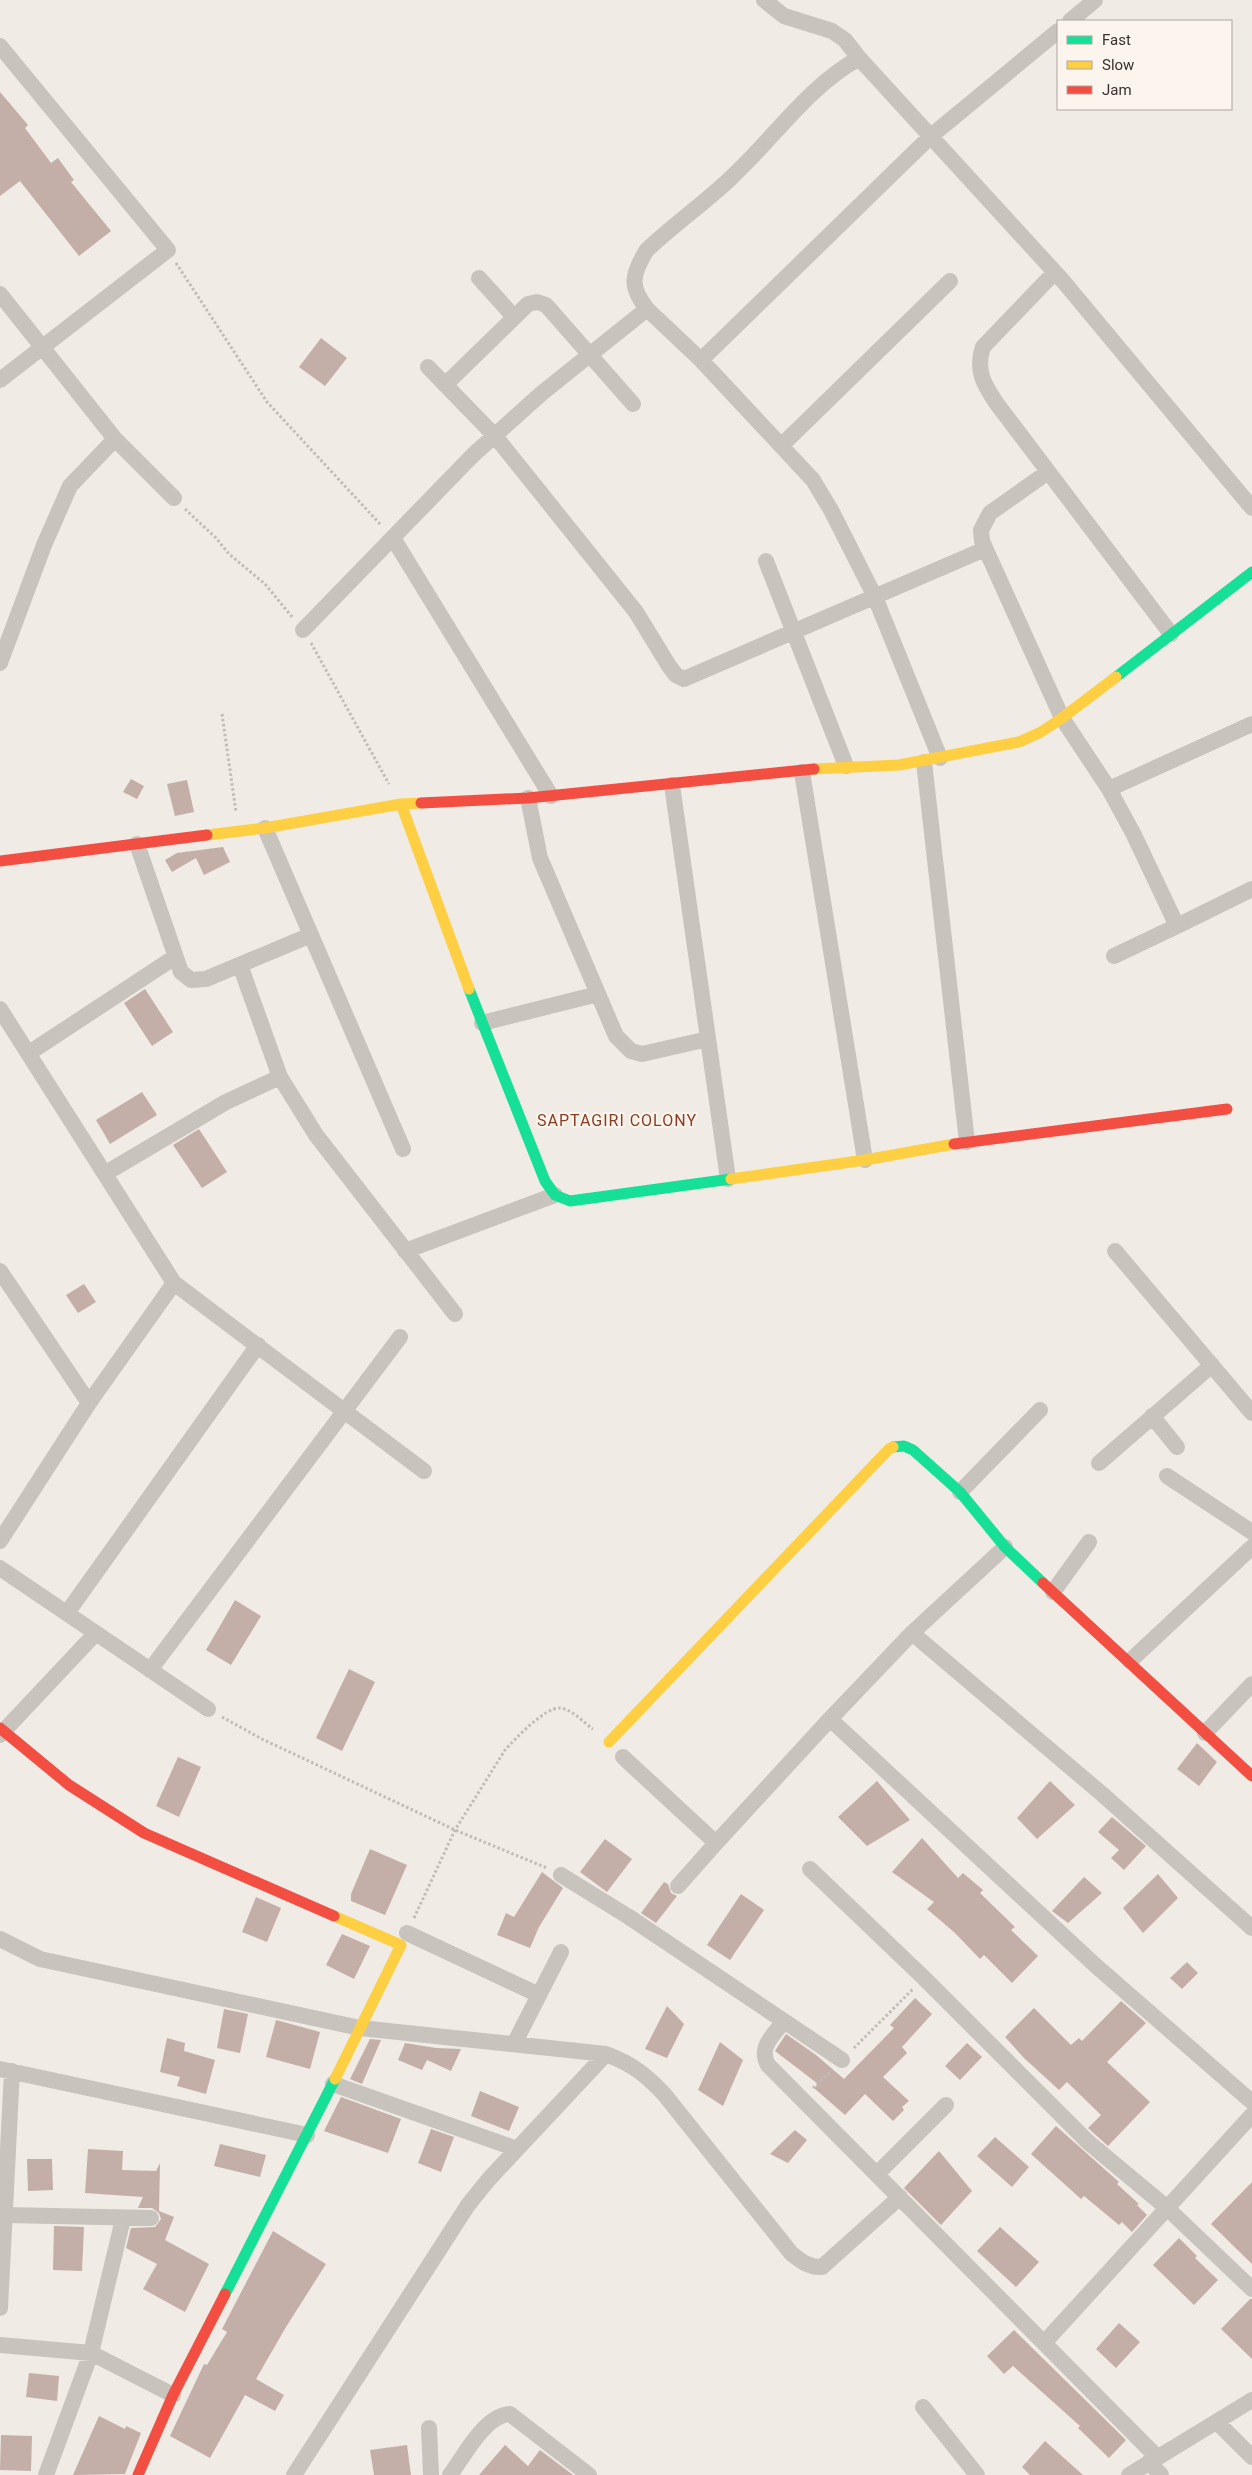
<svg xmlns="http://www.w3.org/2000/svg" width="1252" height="2475" viewBox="0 0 1252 2475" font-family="Roboto,sans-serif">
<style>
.building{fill:#c3afa7}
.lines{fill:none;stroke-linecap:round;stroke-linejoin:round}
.path{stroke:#c2bbb6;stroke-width:3;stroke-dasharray:2.5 2.5;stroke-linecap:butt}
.street{stroke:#c9c3be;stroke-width:16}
.fast{stroke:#16e098;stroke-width:11}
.slow{stroke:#ffcf43;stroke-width:11}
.jam{stroke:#f24e42;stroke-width:11}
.labels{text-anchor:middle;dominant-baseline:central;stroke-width:4;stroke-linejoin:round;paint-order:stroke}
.neighbourhood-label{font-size:16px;letter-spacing:1px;fill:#8c3b22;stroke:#fbf5ee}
</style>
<rect width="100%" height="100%" fill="#f0ebe5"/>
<!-- building -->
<path class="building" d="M0 92 28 125 25 128 51 163 58 158 74 180 71 182 111 231 79 256 20 181 0 196Z
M321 338 347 358 325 386 299 367Z
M131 779 144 786 137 799 123 792Z
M187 780 194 812 175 816 167 784Z
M223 847 230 862 204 875 196 858 172 872 165 860 177 853Z
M145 989 173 1032 152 1046 124 1003Z
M142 1092 157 1115 110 1144 96 1120Z
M199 1129 227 1172 202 1188 173 1145Z
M84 1284 96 1302 78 1313 66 1295Z
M235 1600 261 1616 231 1665 206 1650Z
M349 1669 375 1682 342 1751 316 1738Z
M1197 1743 1217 1762 1199 1786 1177 1769Z
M178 1757 201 1767 179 1817 156 1806Z
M877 1781 910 1820 867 1846 838 1817Z
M1050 1781 1075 1805 1037 1839 1017 1818Z
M1112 1817 1146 1846 1124 1870 1111 1858 1119 1850 1098 1832Z
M922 1838 958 1878 963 1873 983 1890 980 1893 1015 1927 1011 1930 1038 1956 1012 1983 984 1955 980 1959 955 1933 927 1909 934 1902 892 1872Z
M605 1839 632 1859 607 1892 580 1872Z
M370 1849 407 1865 385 1915 351 1901V1894Z
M542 1872 563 1888 539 1927 530 1948 497 1935 506 1913 514 1917Z
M1158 1874 1178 1898 1143 1933 1123 1908Z
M1084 1877 1102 1893 1068 1923 1052 1911Z
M664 1882 668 1884 671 1893 677 1896 656 1923 641 1913Z
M741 1894 764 1910 730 1960 707 1945Z
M256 1897 281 1908 267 1942 242 1932Z
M342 1934 370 1946 354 1979 326 1965Z
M1187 1962 1198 1973 1182 1989 1170 1978Z
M915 1998 932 2014 902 2047 907 2053 883 2077 909 2101 902 2107 904 2110 893 2121 865 2094 845 2115 814 2088 818 2084 775 2051 786 2034 816 2055 844 2079 894 2028 890 2025Z
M1121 2001 1146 2023 1107 2062 1150 2102 1108 2146 1088 2128 1101 2115 1067 2082 1059 2090 1024 2058 1005 2037 1034 2008 1071 2045 1079 2038 1082 2041Z
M667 2006 684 2024 667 2058 645 2049Z
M224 2009 248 2014 240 2053 217 2048Z
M276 2020 320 2032 310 2069 266 2057Z
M167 2038 185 2043 184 2051 215 2060 206 2094 177 2086 180 2077 160 2072Z
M370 2039 381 2040 362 2084 350 2079Z
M720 2042 743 2060 723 2106 698 2090Z
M405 2043 436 2048 461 2049 451 2071 427 2060 422 2070 398 2060Z
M967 2043 982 2057 960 2080 945 2066Z
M480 2091 519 2107 509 2131 471 2116Z
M341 2097 401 2119 388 2153 324 2131Z
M1056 2126 1119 2182 1117 2184 1139 2204 1137 2205 1147 2215 1132 2232 1122 2222 1119 2225 1084 2196 1081 2199 1031 2154Z
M431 2129 454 2137 441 2172 418 2163Z
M795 2130 807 2140 788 2163 770 2154Z
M995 2137 1029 2167 1012 2187 977 2156Z
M220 2144 266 2155 260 2177 214 2166Z
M88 2149 123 2151 122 2170 156 2171 160 2163 159 2211 174 2217 165 2240 209 2264 185 2312 143 2289 157 2264 126 2248 131 2228 155 2227 161 2219 159 2213 152 2208H138L143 2197 85 2193Z
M939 2151 972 2191 941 2225 904 2188Z
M27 2159H52L53 2190 28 2191Z
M1252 2182V2264L1211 2224Z
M54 2226 84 2227 82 2271 53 2270Z
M1000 2227 1039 2262 1016 2287 977 2251Z
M273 2231 326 2264 286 2327 256 2379 284 2395 275 2411 245 2395 210 2458 170 2436 204 2364 207 2365 227 2332 222 2329Z
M1179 2238 1197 2256 1195 2258 1218 2280 1194 2305 1153 2265Z
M1250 2299H1252V2359L1221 2329Z
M1119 2323 1140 2342 1116 2368 1096 2349Z
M1014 2330 1126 2440 1109 2458 1078 2428 1080 2426 1013 2366 1004 2374 987 2356Z
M29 2373 59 2376 57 2401 26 2397Z
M99 2416 125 2429 126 2426 141 2433 125 2474 73 2475Z
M1 2435 32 2436 31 2471 0 2470Z
M1045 2441 1083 2475H1030L1022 2467Z
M407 2445 411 2475H374L370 2450Z
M505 2445 528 2466 540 2450 573 2475H479Z"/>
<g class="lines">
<!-- path -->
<path class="path" d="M176 263 267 402 381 525
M185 509 216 538 229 554 265 584 293 618
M311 643 389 784
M222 714 236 812
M222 1717 262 1739 455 1830 547 1868
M414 1918 455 1830 505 1750C515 1739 545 1707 560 1708 572 1709 584 1723 593 1729
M854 2048 913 1989
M813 2088 830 2072"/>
<!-- street -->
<path class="street" d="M764 0 784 16 832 31 845 40 859 58 1063 281 1252 508
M1070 21 1095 0
M0 46 168 250 0 380
M1055 272 983 347C975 370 984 385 997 404L1171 634
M479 278 514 317
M0 294 115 439 174 498
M647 309 701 360 813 480 831 510 875 597 940 758
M701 360 931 136 1058 31
M428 367 495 436 636 612 669 666 676 675 684 679 985 549
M445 385 528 304 537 302 546 305 633 404
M782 445 950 281
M1048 472 990 513 981 530 982 541 1062 718 1109 789 1252 724
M393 538 551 796
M766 561 846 766
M303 630 473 455 542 393 647 309C629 286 632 275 646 251 675 223 708 201 736 173 778 133 807 88 859 58
M0 663 44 545 70 486 115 439
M924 762 967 1142
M802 772 865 1160
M672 785 728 1179
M1109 789 1134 835 1177 926 1252 889
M528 798 540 858 616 1036 631 1051 642 1054 708 1039
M265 828 403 1149
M137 844 181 972 191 980 206 979 311 935
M1114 956 1177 926
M240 965 280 1077
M0 1009 174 1283 424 1471
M482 1023 598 994
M29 1053 175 957
M106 1173 226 1102 280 1077 316 1135 455 1314
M405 1251 555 1195
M1115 1251 1252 1413
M0 1271 89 1403
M1152 1416 1177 1447
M1099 1463 1212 1365
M1167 1476 1252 1532
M960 1492 1040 1410
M0 1541 89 1403 174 1283
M0 1568 208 1709
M1053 1592 1089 1542
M67 1613 258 1345
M912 1633 1102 1794 1252 1928
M1130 1661 1252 1547
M150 1670 400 1337
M830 1719 912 1633 1005 1547
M1205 1733 1252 1684
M0 1735 96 1633
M623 1757 716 1843 830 1719 1095 1965 1252 2102
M810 1869 924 1978 1088 2142 1166 2207 1252 2289
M561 1875 629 1917 842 2060
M678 1886 716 1843
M407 1933 539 1995
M0 1939 40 1959 360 2028 606 2054C632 2064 645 2074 664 2094L791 2253C801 2261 809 2268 822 2267L900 2197
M784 2021C773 2036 758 2047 768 2065L1157 2457
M514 2044 561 1952
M0 2069 307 2135
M333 2084 517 2149
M877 2174 946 2105
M5 2215 151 2218
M0 2308 12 2071
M1044 2343 1252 2115
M0 2345 91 2353 173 2395
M923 2407 977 2475
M1217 2422 1252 2457
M429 2428 431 2475
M1149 2462 1161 2475
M46 2475 91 2353 123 2219
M294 2475 468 2205 489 2179 606 2054
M450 2475C464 2456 485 2415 510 2414L589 2475
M1129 2475 1252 2400"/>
<!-- fast -->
<path class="fast" d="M1116 677 1252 572
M469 989 545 1181 555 1195 570 1201 731 1179
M893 1447 904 1446 913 1450 960 1492 1005 1547 1043 1583
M225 2294 335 2079"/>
<!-- slow -->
<path class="slow" d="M814 769 899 765 1019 742 1041 732 1062 718 1116 677
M401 804 469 989
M207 835 265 828 401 804 421 803
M731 1179 865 1160 954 1144
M609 1742 889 1449 893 1447
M334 1916 401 1945 335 2079"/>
<!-- jam -->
<path class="jam" d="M421 803 528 798 814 769
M0 861 207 835
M954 1144 1227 1109
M1043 1583 1252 1776
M0 1728 69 1785 144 1833 334 1916
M138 2475 173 2395 225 2294"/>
</g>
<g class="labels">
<!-- neighbourhood labels -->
<g class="neighbourhood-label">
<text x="617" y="1120">SAPTAGIRI COLONY</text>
</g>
</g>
<!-- legend -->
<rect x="1057" y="20" width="175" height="90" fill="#fbf5ee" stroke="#aea6a0"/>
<rect x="1067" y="36" width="25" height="8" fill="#16e098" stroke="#aea6a0"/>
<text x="1102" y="45" font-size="15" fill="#3b302b">Fast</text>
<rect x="1067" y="61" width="25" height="8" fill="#ffcf43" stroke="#aea6a0"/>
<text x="1102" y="70" font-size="15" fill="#3b302b">Slow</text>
<rect x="1067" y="86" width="25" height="8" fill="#f24e42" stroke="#aea6a0"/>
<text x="1102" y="95" font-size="15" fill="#3b302b">Jam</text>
</svg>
